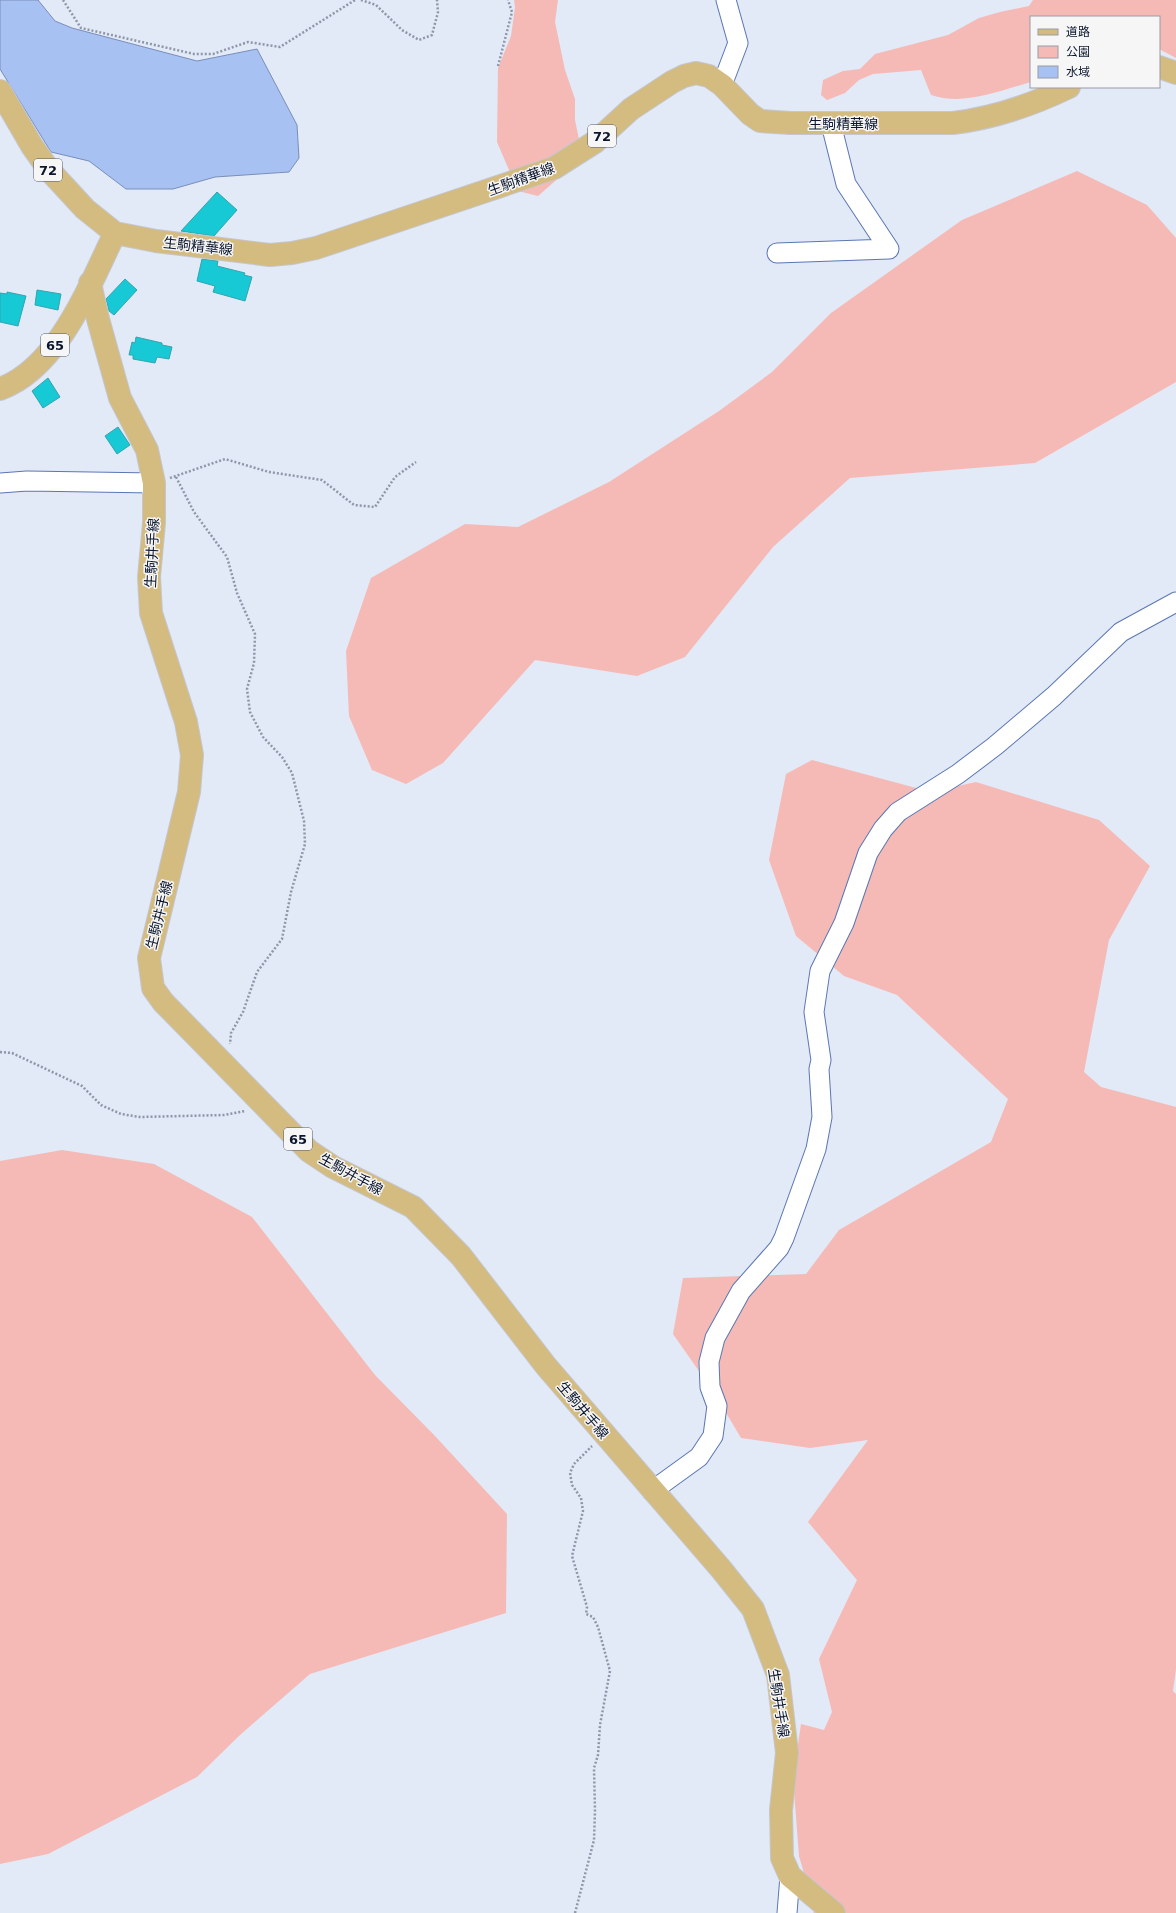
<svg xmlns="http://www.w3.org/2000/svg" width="1176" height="1913" viewBox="0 0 1176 1913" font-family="'DejaVu Sans','Noto Sans JP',sans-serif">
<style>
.green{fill:#f5bab6}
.water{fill:#a8c1f3;stroke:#798eb8}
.building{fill:#17c8d5;stroke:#34a4ae}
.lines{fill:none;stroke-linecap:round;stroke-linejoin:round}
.minor-casing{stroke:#5a77b3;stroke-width:21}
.major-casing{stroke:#c4c7cd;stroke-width:24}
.path{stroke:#8e96a8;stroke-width:2.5;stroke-dasharray:2 2;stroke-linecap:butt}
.minor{stroke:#fff;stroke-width:19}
.major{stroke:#d4bb80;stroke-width:22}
.labels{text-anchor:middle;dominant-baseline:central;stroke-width:3;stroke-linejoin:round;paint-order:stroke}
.shield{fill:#f6f6f6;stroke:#525969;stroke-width:1}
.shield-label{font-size:13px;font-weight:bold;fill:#0b162d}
.street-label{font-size:14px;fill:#0b162d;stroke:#f6f6f6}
</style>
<rect width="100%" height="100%" fill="#e2e9f7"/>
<!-- green -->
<path class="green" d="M514 0H558L555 22 565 70 575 99V120L582 154 570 168 538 196 518 191 497 142 498 68 511 36 515 7Z
M1033 0H1176V58L1159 49V17H1031V82C999 91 964 106 931 95L921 70 873 74 859 80 845 93 827 100 821 95 823 80 843 71 860 69 875 54 948 35 979 18 1000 12 1029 6Z
M1077 171 1147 205 1176 238V382L1035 463 850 478 773 547 685 657 637 676 535 660 443 763 406 784 372 770 349 716 346 651 371 578 465 524 518 527 609 482 719 411 772 372 831 313 962 220Z
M812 760 931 792 976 782 1099 820 1150 866 1109 940 1084 1072 1101 1087 1176 1107V1669L1173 1691 1176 1694V1913H813L815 1911 799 1856 793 1778 801 1724 824 1730 832 1712 819 1659 857 1580 808 1522 868 1440 810 1448 741 1438 715 1394 673 1334 683 1278 806 1274 839 1230 991 1142 1008 1099 897 995 844 976 796 936 769 860 786 774Z
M62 1150 154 1164 252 1217 375 1375 435 1436 507 1514 506 1613 310 1674 240 1735 197 1777 48 1854 0 1864V1161Z"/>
<!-- water -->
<path class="water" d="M0 0H38L55 21 72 28 197 61 257 49 297 125 299 158 289 172 215 177 173 189H126L89 161 51 152 0 69Z"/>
<!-- building -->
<path class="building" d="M217 192 237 210 214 236 181 231Z
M202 259 218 261 217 266 245 273 244 275 252 277 245 301 213 292 215 286 197 281Z
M125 279 137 290 114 315 109 311 106 299Z
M37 290 61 294 58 310 35 305Z
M7 292 26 296 18 326 0 322V293L7 294Z
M136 337 162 343V345L172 347 169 359 157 357 155 363 133 359V355H129L132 342 135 343Z
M48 378 60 397 43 408 32 391Z
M118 427 130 445 117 454 105 436Z"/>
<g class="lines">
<!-- minor casing -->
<g class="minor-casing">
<path id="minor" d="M722 85 738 43 726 0
M777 253 889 249 846 184 831 124
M0 483 27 481 154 483
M652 1491 699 1457 713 1436 717 1406 710 1387 709 1362 715 1338 741 1291 779 1248 784 1238 816 1149 822 1117 819 1069 821 1060 814 1012 820 971 844 923 868 853 883 829 898 812 958 774 995 746 1054 696 1121 632 1176 602
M787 1913 790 1876"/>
</g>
<!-- major casing -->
<g class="major-casing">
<path id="major" d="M1159 67 1176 73
M0 91 32 146 49 170 85 209 115 233 156 241 270 255 292 253 316 248 554 168 595 142 631 109 672 82 684 76 696 73 709 76 722 85 750 114 760 121 790 123H953C994 118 1032 105 1069 87
M90 283 98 319 120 398 147 450 154 483V523L149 577 151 613 186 722 192 755 189 792 149 958 153 988 163 1002 309 1151 333 1167 413 1207 461 1256 546 1366 721 1569 753 1609 778 1675 787 1753 781 1810 782 1858 790 1876 834 1913
M0 389C59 367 89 286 115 233"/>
</g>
<!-- path -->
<path class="path" d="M63 0 81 28 194 54H213L248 42 280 47 355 0
M361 0 376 5 402 30 419 40 432 35 438 12 437 0
M498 66 512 12 508 0
M176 477 194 512 227 557 237 593 255 634 254 663 247 689 250 712 263 737 282 757 292 773 304 821 305 844 291 892 282 939 257 972 243 1012 231 1033 230 1044
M170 478 225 459 269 472 322 480 354 505 375 507 395 477 416 462
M0 1052 12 1053 82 1086 101 1105 121 1114 140 1117 224 1115 245 1111
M575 1913 594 1840 595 1811 594 1768 598 1755 600 1725 610 1671 598 1627 593 1617 586 1614 587 1607 572 1556 583 1511 581 1498 572 1485 570 1473 574 1464 592 1446"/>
<!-- minor -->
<use href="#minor" class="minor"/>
<!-- major -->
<use href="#major" class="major"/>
</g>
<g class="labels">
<!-- shield labels -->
<g class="shield">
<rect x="588" y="125" width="28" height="22" rx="3"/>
<rect x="34" y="159" width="28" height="22" rx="3"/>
<rect x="41" y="334" width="28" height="22" rx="3"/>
<rect x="284" y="1128" width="28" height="22" rx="3"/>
</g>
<g class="shield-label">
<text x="602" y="136">72</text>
<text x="48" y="170">72</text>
<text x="55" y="345">65</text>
<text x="298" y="1139">65</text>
</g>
<!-- street labels -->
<g class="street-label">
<text x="843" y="124">生駒精華線</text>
<text transform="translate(521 179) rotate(-20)">生駒精華線</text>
<text transform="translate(198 246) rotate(6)">生駒精華線</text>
<text transform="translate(152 553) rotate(-87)">生駒井手線</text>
<text transform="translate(159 915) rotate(-76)">生駒井手線</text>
<text transform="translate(351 1174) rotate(29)">生駒井手線</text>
<text transform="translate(583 1410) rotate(50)">生駒井手線</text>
<text transform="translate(779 1703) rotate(81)">生駒井手線</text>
</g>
</g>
<!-- legend -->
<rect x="1030" y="16" width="130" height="72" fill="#f6f6f6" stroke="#989ca6"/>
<rect x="1038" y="29" width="20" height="6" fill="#d4bb80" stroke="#989ca6"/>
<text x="1066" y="36" font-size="12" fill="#0b162d">道路</text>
<rect x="1038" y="46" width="20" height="12" fill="#f5bab6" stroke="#989ca6"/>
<text x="1066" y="56" font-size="12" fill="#0b162d">公園</text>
<rect x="1038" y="66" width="20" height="12" fill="#a8c1f3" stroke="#989ca6"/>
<text x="1066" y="76" font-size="12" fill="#0b162d">水域</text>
</svg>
